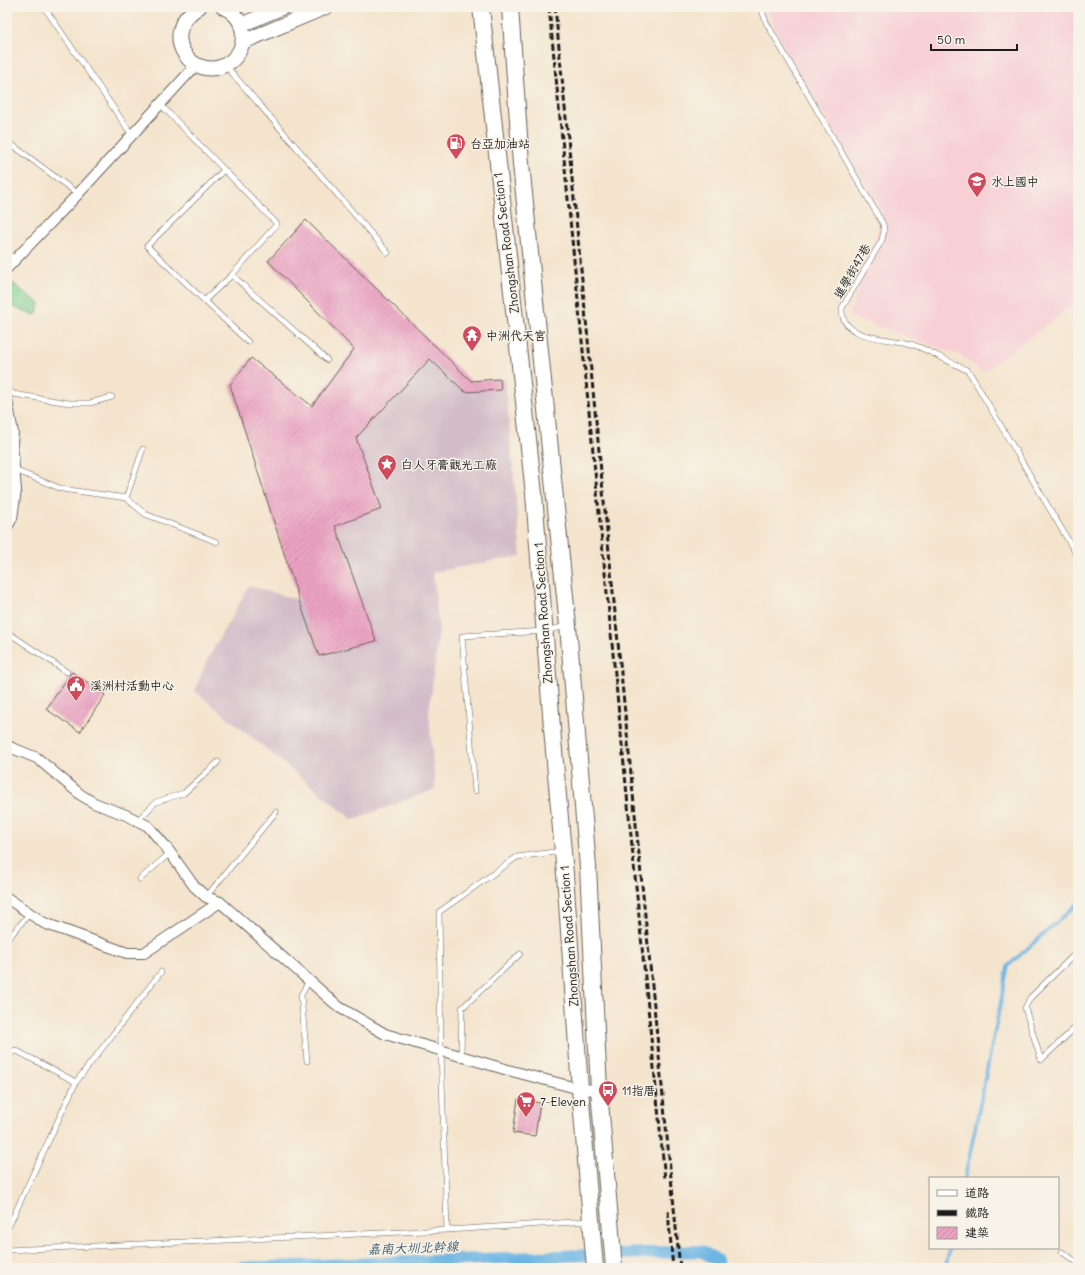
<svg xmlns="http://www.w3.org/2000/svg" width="1085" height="1275" viewBox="0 0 1085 1275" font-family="Delius,'LXGW WenKai TC',sans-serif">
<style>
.built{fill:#f7cfd5}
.industrial{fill:#d2bdc8}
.grass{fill:url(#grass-dots);stroke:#4e7656}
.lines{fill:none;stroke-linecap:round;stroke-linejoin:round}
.stream{stroke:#6cb5e4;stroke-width:3.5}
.canal{stroke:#6cb5e4;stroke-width:12}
.building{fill:url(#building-hatch)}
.service-casing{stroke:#68625a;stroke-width:6}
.minor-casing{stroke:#68625a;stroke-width:12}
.secondary-casing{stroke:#68625a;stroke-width:16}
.primary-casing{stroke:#68625a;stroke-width:18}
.service{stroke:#fff;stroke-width:5}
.minor{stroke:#fff;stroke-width:10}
.secondary{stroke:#fff;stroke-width:14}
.primary{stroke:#fff;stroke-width:16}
.rail{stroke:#1c1c1c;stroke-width:3;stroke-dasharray:6 3;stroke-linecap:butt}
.labels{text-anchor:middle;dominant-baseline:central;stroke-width:3;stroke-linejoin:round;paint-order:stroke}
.poi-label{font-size:12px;fill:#1c1c1c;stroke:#f7f3e8;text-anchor:start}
.street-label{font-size:12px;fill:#1c1c1c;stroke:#f7f3e8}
.water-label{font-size:13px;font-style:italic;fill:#3c596c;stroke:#f7f3e8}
</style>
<defs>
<pattern id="grass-dots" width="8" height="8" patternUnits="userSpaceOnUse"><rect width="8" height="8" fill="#80d090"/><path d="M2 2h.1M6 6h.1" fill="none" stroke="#6eb27c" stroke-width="1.8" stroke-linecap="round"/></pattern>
<pattern id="building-hatch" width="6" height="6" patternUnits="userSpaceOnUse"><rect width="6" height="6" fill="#eba2c2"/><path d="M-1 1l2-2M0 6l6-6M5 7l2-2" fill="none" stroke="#c98ba6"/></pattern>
</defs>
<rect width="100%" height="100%" fill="#f7f3e8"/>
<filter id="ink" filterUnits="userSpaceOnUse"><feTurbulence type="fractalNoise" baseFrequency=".025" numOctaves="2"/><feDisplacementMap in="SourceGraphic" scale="8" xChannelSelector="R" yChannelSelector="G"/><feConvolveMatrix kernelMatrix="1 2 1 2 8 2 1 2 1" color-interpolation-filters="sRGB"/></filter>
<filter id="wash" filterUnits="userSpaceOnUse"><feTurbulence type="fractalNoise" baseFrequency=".012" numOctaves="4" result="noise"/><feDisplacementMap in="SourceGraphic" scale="16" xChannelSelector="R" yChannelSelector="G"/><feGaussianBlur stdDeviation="0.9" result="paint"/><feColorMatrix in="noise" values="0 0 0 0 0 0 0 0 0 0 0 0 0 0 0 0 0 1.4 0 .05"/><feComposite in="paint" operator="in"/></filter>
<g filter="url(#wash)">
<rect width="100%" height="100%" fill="#f4e4cd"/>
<!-- built -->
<path class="built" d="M766 7H1075L1078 9V302L983 372 960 355 849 316 883 212 787 54Z"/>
<!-- industrial -->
<path class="industrial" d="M306 220 471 381 505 379 521 556 433 572 439 631 429 712 435 789 353 820 195 691 207 660 249 586 299 600 230 385 251 358 312 406 354 349 268 261Z"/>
<!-- grass -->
<path class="grass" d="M7 279 40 304 36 315 7 305Z"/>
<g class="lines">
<!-- stream -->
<path class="stream" d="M965 1178 1008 966 1078 903
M945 1268 950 1248"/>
<!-- canal -->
<path class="canal" d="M620 1254 701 1251 717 1260 718 1268
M240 1268 588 1255"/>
</g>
<g id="blocks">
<!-- building -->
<path class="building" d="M306 220 471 381 500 379 501 390 465 392 430 359 356 438 382 509 335 526 376 641 319 656 299 600 230 385 251 358 312 406 354 349 268 261Z
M72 672 105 695 80 732 46 709Z
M518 1099 540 1103 535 1136 513 1133Z"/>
</g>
</g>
<g filter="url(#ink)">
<use href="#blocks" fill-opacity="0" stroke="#68625a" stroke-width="1"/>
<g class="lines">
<!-- service casing -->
<g class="service-casing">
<path id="service" d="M44 7 132 135
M761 7 766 22 883 224 884 231 882 240 842 308C840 342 892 337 914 345 932 352 949 362 967 370L971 375 1078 557
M226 66 388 253
M160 104 277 224 232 275 327 360
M7 141 78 194
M224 170 147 246 248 342
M7 253 15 259
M204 301 232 275
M7 388 13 394 69 403H90L112 397
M7 467 62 489 126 498 145 514 217 542
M126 498 143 449
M7 632 67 672
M475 791 462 636 545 631 567 626
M137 821 156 802 184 793 218 762
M140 879 170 853
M206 897 276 812
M7 940 30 913
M1078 951 1030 998 1025 1008 1041 1060 1078 1025
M461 1056 462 1008 520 954
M7 1058 15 1050 76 1082
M307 1061 301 995 309 981
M7 1230 76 1082 161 972
M447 1230 441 1050 439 912 517 857 562 851
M7 1250 447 1230 589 1221
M1062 1252 1078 1263"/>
</g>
<!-- minor casing -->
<g class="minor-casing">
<path id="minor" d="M7 268 78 194 196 65
M7 400 13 433 12 443 16 490 12 518 7 527
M7 745 12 748 37 758 81 795 94 803 126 815 148 826 166 847 194 886 206 897 220 902 339 1007 385 1034 508 1070 580 1089 599 1090
M7 898 44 923 127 953H144L220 902"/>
</g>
<!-- secondary casing -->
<g class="secondary-casing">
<path id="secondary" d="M199 7C155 33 194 87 230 62 238 56 243 46 243 36 243 22 234 12 223 7
M241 25 283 7
M243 42 326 7"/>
</g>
<!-- primary casing -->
<g class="primary-casing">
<path id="primary" d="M481 7 534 494 553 740 565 874 580 1089 595 1268
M510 7 521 164 568 626 588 867 599 1090 614 1268"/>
</g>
<!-- service -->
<use href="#service" class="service"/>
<!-- minor -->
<use href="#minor" class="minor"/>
<!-- secondary -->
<use href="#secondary" class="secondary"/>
<!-- primary -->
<use href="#primary" class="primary"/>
<!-- rail -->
<path class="rail" d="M549 7 665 1179
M555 7 680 1268
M668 1211 673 1268"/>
</g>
</g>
<!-- icons -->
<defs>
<g id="fuel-pin" transform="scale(1)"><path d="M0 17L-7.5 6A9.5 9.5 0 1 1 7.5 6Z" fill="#d1495b" stroke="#f7f3e8"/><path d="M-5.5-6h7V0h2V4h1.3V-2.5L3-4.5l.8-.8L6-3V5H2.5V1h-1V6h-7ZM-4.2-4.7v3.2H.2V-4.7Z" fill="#fff"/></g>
<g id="school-pin" transform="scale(1)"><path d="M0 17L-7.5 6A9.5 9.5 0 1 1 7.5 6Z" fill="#d1495b" stroke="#f7f3e8"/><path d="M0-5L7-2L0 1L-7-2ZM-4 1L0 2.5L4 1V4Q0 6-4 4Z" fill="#fff"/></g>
<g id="temple-pin" transform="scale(1)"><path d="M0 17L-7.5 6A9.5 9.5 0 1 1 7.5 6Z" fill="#d1495b" stroke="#f7f3e8"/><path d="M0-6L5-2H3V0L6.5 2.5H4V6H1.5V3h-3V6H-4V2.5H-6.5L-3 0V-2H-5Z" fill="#fff"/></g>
<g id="sight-pin" transform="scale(1)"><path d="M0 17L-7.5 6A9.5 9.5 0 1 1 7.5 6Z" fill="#d1495b" stroke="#f7f3e8"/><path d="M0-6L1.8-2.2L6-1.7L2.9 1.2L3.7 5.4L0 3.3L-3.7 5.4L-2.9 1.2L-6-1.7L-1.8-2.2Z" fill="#fff"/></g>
<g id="civic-pin" transform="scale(1)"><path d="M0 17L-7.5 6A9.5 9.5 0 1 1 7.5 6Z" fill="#d1495b" stroke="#f7f3e8"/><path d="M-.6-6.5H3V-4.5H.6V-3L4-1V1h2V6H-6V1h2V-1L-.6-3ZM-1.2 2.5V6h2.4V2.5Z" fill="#fff"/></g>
<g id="bus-pin" transform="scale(1)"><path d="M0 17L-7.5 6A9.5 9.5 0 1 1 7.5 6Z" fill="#d1495b" stroke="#f7f3e8"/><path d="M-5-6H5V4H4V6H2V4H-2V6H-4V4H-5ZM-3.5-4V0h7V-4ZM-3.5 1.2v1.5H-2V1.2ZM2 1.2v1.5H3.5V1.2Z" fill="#fff"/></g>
<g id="supermarket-pin" transform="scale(1)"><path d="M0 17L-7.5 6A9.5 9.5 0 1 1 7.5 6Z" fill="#d1495b" stroke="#f7f3e8"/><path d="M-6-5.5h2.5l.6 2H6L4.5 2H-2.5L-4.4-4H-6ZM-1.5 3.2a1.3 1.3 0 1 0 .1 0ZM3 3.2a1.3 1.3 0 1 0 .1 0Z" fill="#fff"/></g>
</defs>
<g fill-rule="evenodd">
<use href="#fuel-pin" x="456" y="143"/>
<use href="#school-pin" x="977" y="181"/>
<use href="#temple-pin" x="472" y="335"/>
<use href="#sight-pin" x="387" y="464"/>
<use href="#civic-pin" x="76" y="685"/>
<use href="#bus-pin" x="608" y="1090"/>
<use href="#supermarket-pin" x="526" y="1101"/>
</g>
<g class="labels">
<!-- poi labels -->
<g class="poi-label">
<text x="470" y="143">台亞加油站</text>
<text x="991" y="181">水上國中</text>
<text x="486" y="335">中洲代天宮</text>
<text x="401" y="464">白人牙膏觀光工廠</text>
<text x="90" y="685">溪洲村活動中心</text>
<text x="622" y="1090">11指厝</text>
<text x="540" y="1101">7-Eleven</text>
</g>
<!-- street labels -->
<g class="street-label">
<text transform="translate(506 243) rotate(-97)">Zhongshan Road Section 1</text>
<text transform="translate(852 271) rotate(-60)">進學街47巷</text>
<text transform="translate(543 613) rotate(-94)">Zhongshan Road Section 1</text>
<text transform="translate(569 936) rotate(-94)">Zhongshan Road Section 1</text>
</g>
<!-- water labels -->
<g class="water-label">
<text transform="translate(413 1248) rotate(-2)">嘉南大圳北幹線</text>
</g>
</g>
<!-- margin -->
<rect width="1085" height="1275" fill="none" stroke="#f7f3e8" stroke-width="24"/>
<!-- legend -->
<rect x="929" y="1177" width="130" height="72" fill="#f7f3e8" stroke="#9f9d96"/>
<rect x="937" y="1190" width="20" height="6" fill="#ffffff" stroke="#9f9d96"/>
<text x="965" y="1197" font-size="12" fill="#1c1c1c">道路</text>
<rect x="937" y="1210" width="20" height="6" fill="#1c1c1c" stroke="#9f9d96"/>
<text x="965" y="1217" font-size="12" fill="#1c1c1c">鐵路</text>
<rect x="937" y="1227" width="20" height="12" fill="url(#building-hatch)" stroke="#9f9d96"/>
<text x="965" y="1237" font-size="12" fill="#1c1c1c">建築</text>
<!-- scale -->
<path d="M931 44v6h86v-6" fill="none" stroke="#1c1c1c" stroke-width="2"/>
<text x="937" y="44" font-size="12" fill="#1c1c1c" stroke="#f7f3e8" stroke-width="3" paint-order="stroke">50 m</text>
</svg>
